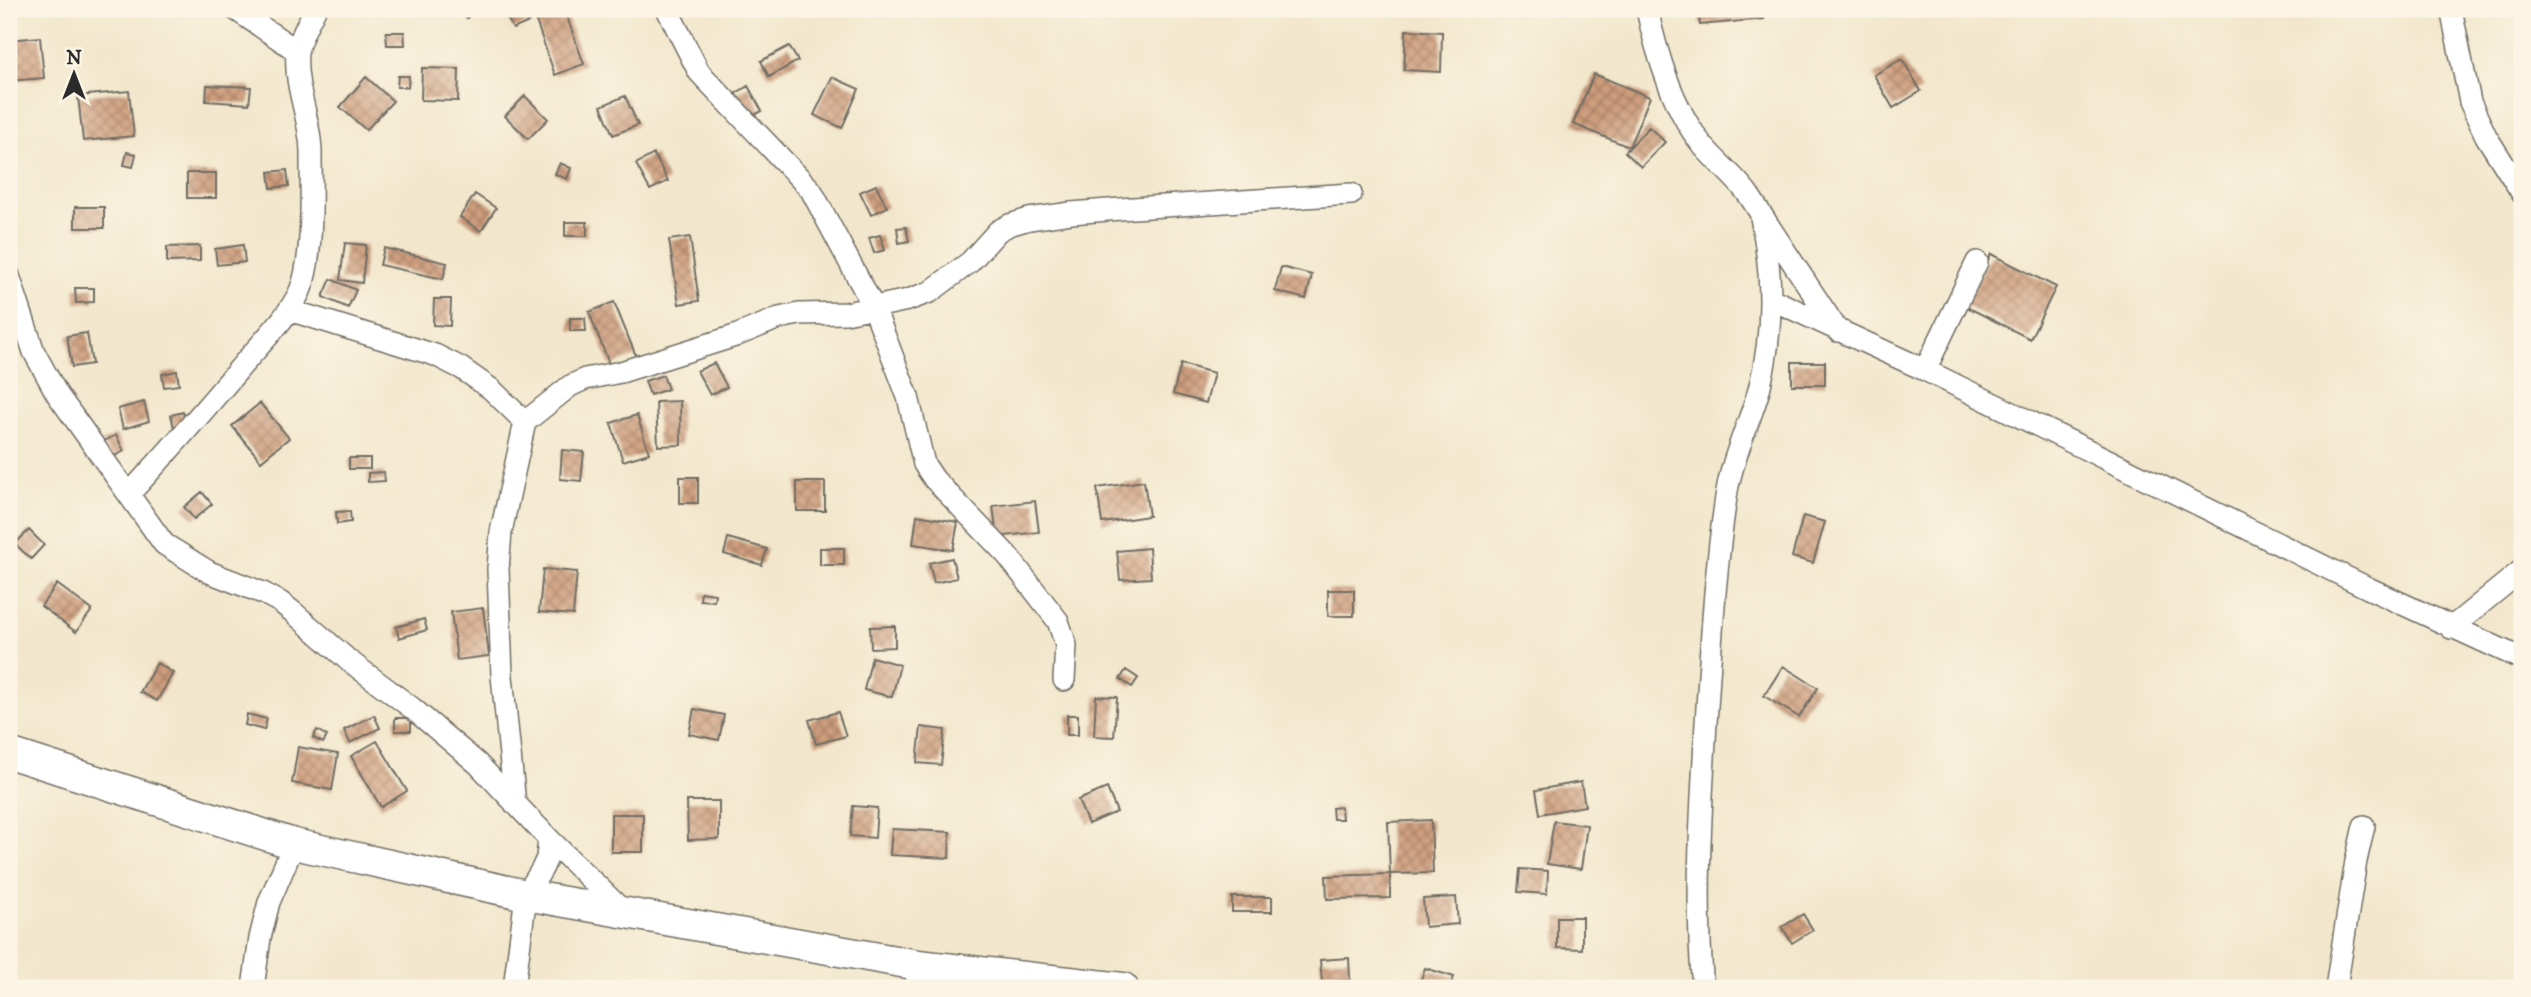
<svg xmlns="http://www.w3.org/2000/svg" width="2531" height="997" viewBox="0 0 2531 997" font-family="'IM FELL DW Pica',serif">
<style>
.building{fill:url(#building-cross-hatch)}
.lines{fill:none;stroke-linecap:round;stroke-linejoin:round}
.street-casing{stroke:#716d63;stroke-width:24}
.secondary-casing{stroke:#716d63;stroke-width:33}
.street{stroke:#fff;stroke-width:21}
.secondary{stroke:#fff;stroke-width:30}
</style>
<defs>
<pattern id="building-cross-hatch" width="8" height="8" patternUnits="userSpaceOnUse" patternTransform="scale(1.75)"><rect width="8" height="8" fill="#ce9d7c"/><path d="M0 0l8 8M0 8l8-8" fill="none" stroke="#a78066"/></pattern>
</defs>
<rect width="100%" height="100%" fill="#fcf5e5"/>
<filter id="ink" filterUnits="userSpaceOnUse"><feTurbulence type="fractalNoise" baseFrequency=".0143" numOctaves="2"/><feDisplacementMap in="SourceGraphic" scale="14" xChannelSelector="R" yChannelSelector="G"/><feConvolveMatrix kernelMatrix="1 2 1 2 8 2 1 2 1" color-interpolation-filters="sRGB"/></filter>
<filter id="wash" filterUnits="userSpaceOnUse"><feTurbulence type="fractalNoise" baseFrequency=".00686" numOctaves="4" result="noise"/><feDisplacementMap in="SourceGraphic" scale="28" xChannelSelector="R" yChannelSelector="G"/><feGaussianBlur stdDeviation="1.57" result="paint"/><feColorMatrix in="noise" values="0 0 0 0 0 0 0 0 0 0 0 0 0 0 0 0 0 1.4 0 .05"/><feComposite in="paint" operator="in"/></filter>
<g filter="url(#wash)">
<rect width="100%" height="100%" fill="#f2e7cc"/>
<g id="blocks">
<!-- building -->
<path class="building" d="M460 9H473L467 18 458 12Z
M523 9 529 22 513 29 507 17Z
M560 9H564L584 64 555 75 535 18Z
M1698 9H1763L1764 19 1700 25Z
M1406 30 1442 32 1441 72 1404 70Z
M386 32H404L405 45H387Z
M40 37 44 78 9 81V40Z
M789 46 798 61 769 77 761 61Z
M1902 59 1921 91 1893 108 1874 75Z
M422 68 459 69 458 101 421 100Z
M1594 74 1650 97 1629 147 1573 124Z
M398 76H409L408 87H397Z
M366 77 393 101 366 130 340 107Z
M832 77 859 89 842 128 814 115Z
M207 85 251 87 249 104 206 101Z
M748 86 762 111 749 118 735 94Z
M129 91 134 136 83 141 78 96Z
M525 96 548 119 528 139 505 116Z
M625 96 638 125 613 135 601 106Z
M1649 127 1665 142 1641 167 1625 152Z
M127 152 136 154 133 167 124 165Z
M654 154 668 181 650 190 636 164Z
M560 163 571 168 567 179 555 174Z
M287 170 289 186 271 188 269 172Z
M187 173H216V198H187Z
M876 185 887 207 871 215 860 192Z
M475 194 496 208 481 231 460 217Z
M75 207H104V228H75Z
M565 222H587V236H565Z
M906 227 909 241 899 243 897 228Z
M880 235 885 250 874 253 869 238Z
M690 237 699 301 679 304 669 240Z
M345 243 366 245 362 283 340 280Z
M243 245 245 262 217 265 215 249Z
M200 246V261L167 262V247Z
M384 248 447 263 443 279 380 265Z
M1991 254 2056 287 2030 339 1965 306Z
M1281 267 1312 275 1306 299 1275 291Z
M331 279 356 290 348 308 323 297Z
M75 288H94V302L76 303Z
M434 299H451L450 326 433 325Z
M614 302 636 356 610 366 589 312Z
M570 318H585L586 331H570Z
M87 333 92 364 72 367 67 336Z
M1792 362H1825V385H1792Z
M714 363 727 387 710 395 697 371Z
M1181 364 1214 373 1206 403 1173 394Z
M177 371 179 385 164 387 162 374Z
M663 375 668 389 650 395 645 381Z
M680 401 681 445 658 446 656 402Z
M144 402 149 421 123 429 118 409Z
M260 403 289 438 261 461 232 426Z
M183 412 186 425 174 428 171 415Z
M637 415 649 453 623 461 611 423Z
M116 435 124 451 111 458 102 442Z
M562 450 584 452 581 481 560 479Z
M349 458H370V469H349Z
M384 472 385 481 368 482V473Z
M680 477H698V503H680Z
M1144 481 1149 516 1102 523 1097 488Z
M797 482H825V511H797Z
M202 492 212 504 194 519 184 507Z
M1035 501 1039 532 997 537 993 506Z
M350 511 351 522 337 524 336 512Z
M917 515 958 522 953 550 913 544Z
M1803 516 1825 522 1813 563 1792 557Z
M29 530 44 545 31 559 15 544Z
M728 538 767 549 762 565 724 554Z
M820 548H844V565H820Z
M1149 548 1151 578 1120 580 1117 551Z
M952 558 957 578 934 583 929 563Z
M543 569 577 572 573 615 539 612Z
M57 584 92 610 76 632 41 606Z
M1328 590H1354V616H1328Z
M701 592 715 594 714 601 700 600Z
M483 608 489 656 457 660 451 612Z
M424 619 427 630 399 638 396 627Z
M895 626V647L871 648 870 627Z
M872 657 900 665 892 697 864 690Z
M157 663 173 673 157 701 140 692Z
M1783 666 1818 688 1799 717 1764 696Z
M1126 670 1138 678 1132 687 1120 679Z
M1096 696 1117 697 1114 737 1094 736Z
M694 709 724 715 719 740 689 734Z
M838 712 846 736 816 744 809 720Z
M247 714 267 719 264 730 245 725Z
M374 715 380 728 350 743 344 730Z
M1067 715H1078V735H1067Z
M395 718H411V731H395Z
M921 727 945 730 941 765 917 763Z
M317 730 327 736 323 743 313 738Z
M377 741 407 791 381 807 351 756Z
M298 747 338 754 332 790 292 783Z
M1581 782 1585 806 1540 814 1536 790Z
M1107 788 1117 812 1088 824 1078 800Z
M687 801H719V839L688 840Z
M853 806 877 808 875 838 850 836Z
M1341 807 1342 819H1333L1332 808Z
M611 814H643V852H611Z
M1431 820 1433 873 1390 874V898L1327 899 1326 876 1390 874 1388 822Z
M1554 821 1587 825 1581 869 1547 864Z
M892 829 950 832 949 858 890 855Z
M1520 869 1548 871 1547 894 1518 892Z
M1232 897H1272V912H1232Z
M1456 897 1458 924 1425 927 1423 899Z
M1803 914 1813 930 1792 943 1782 927Z
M1557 917H1582V949L1557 948Z
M1349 958 1350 980 1322 982 1320 960Z
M1425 968 1454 977 1450 988H1418Z"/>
</g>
</g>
<g filter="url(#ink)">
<use href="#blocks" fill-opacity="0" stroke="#716d63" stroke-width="2"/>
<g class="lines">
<!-- street casing -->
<g class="street-casing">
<path id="street" d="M235 9 297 51
M667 9 699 72 811 190 874 308 908 397 924 464 934 479 1007 555 1058 621 1066 645 1064 680
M1647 9C1656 52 1673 107 1700 142 1715 162 1736 176 1750 197 1779 242 1808 286 1838 331
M2451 9 2470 102 2486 136 2522 193
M9 276 34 352 57 394 164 544 209 572 263 593 280 602 293 612 348 660 412 708 478 764 549 839 623 911
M1771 299 1925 370 2368 588 2522 659
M289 310 435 355 461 368 491 389 525 422
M1925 370 1977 262
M129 494C169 451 207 407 245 362 264 340 288 317 300 291 314 258 311 189 311 153 311 119 294 88 297 53 299 38 309 22 315 9
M2451 628 2522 570
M515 804 502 676 498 569 501 532 525 422 570 386 585 379 621 372 735 336 779 318 799 314 846 313 908 300 930 292 970 262 998 231 1009 225 1029 219 1071 213 1133 208 1351 194
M253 988 260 938 269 902 294 844
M514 988 526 895 542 869 547 858 549 839
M916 988 918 965
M1703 988C1695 901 1701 811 1706 723 1711 646 1715 567 1727 491 1733 456 1749 424 1759 390 1774 332 1773 275 1761 217
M2336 988 2356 861 2364 826"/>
</g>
<!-- secondary casing -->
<g class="secondary-casing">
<path id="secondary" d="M9 753 294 844 526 895 918 965 1123 988"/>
</g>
<!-- street -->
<use href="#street" class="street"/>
<!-- secondary -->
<use href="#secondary" class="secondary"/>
</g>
</g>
<!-- margin -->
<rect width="2531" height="997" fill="none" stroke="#fcf5e5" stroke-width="35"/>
<!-- north arrow -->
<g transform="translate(74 74)" stroke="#fcf5e5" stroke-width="5" paint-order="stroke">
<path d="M0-5L12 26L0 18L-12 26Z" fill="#2b2b2b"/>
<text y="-10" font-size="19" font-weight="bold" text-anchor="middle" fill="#2b2b2b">N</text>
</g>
</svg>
